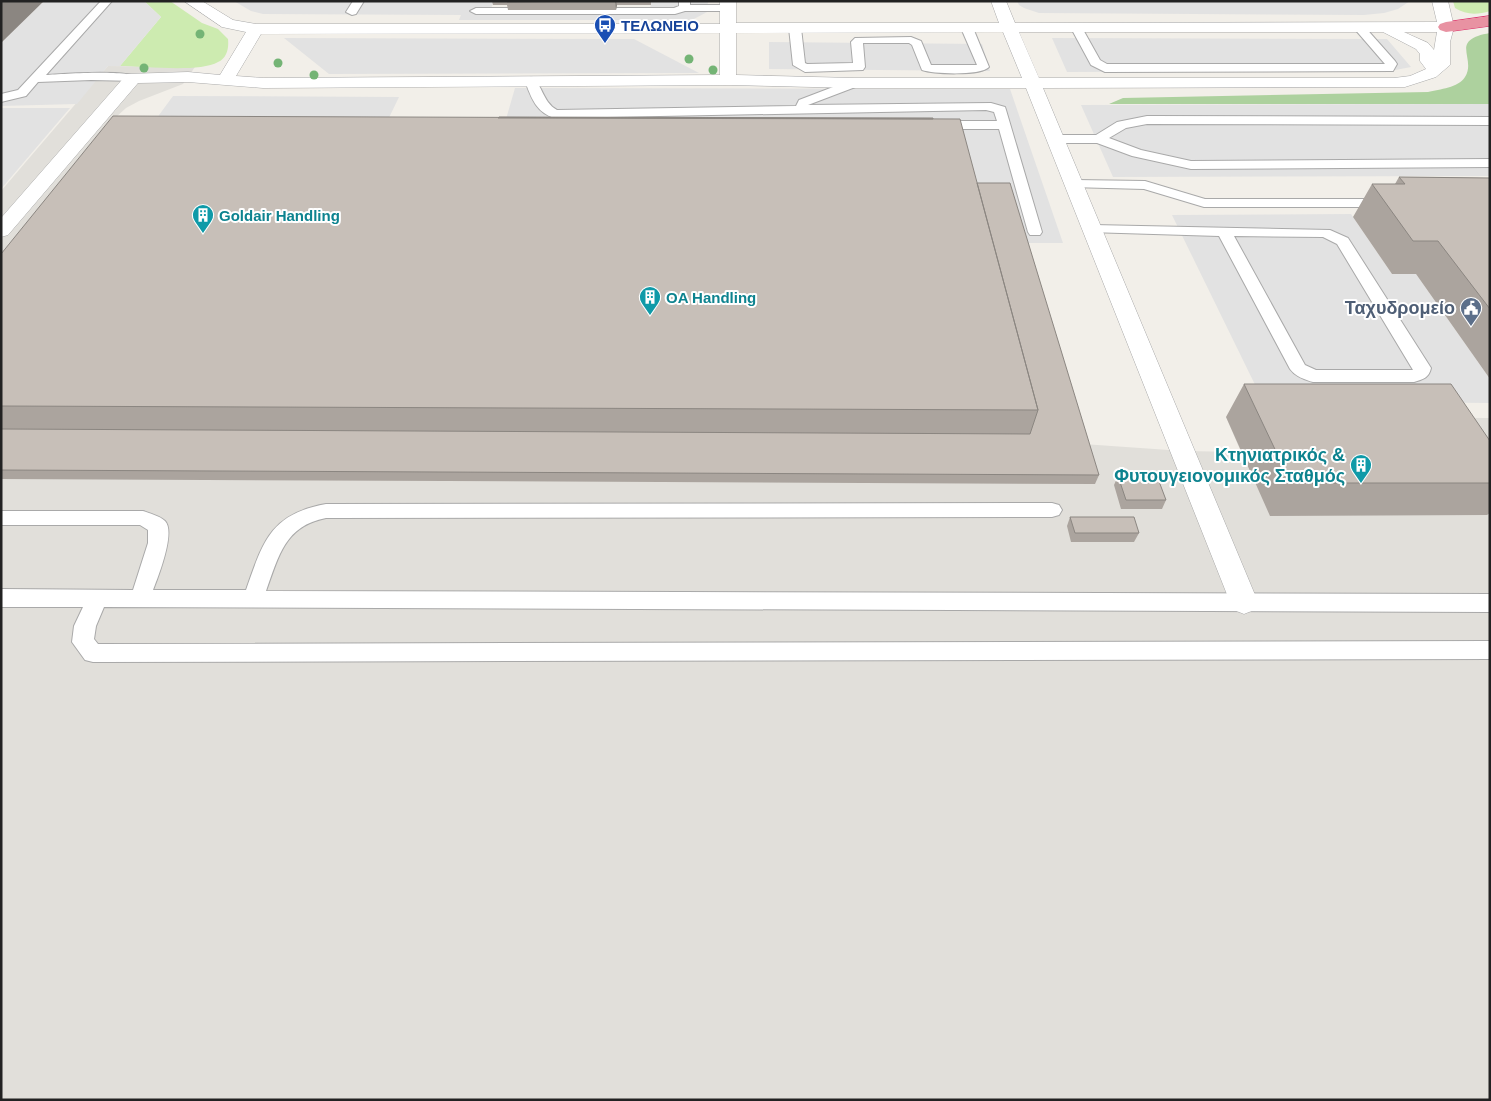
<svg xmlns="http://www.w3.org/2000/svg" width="1491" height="1101" viewBox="0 0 1491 1101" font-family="Arial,sans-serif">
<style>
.airport{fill:#e1dfda}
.grass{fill:#cdebb0}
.forest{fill:#add19e}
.parking{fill:#e2e2e2}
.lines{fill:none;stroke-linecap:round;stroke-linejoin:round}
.service-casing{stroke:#a9a9a9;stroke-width:2}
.minor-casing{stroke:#a9a9a9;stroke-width:1}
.motorway-casing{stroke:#dc2a67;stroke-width:1}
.service{fill:#fff;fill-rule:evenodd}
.minor{fill:#fff;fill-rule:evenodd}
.motorway{fill:#e892a2;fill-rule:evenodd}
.tree{fill:#74b475}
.wall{fill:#aba49e}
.shaded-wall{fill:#8b8681}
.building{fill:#c7bfb8;stroke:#8b8681}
.labels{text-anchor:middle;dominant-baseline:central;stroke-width:4;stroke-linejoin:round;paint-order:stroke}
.far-transit-label{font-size:15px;font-weight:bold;fill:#164399;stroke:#fff;text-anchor:start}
.far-culture-label{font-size:15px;font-weight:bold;fill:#0d838f;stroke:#fff;text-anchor:start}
.service-label{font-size:18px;font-weight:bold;fill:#4e5e75;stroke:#fff;text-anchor:end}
.culture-label{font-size:18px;font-weight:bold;fill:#0d838f;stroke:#fff;text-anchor:end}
</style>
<rect width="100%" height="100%" fill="#f2efe9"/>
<!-- airport -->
<path class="airport" d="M108 66 195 67 183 84 139 101 126 108 115 118 1 261V191Z
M1226 417 1490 418V1100H1V439L1083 444 1183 451 1241 452Z"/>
<!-- grass -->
<path class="grass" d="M144 1H170L202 23 218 29 228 39C229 48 227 58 218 62 199 73 143 66 120 66L161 17Z
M1453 1H1490V11C1477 15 1466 15 1455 8Z"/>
<!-- forest -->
<path class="forest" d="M1490 33V104H1109L1123 98 1428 92C1440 89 1458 88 1465 77 1477 58 1448 40 1490 33Z"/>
<!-- parking -->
<path class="parking" d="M44 1H144L161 17 120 66H108L77 104 1 106V43Z
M234 1H494L490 11H650L651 1H708L707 12 692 20H459L461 15 263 14 251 11Z
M1017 1H1410L1398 9 1384 13 1364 15 1039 13 1024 8 1019 5Z
M284 38 634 39 699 73 329 74Z
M1052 38 1387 39 1411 67 1390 71 1067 72Z
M769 42 982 44 990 71 769 69Z
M515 88 1010 89 1063 243H1023L504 126Z
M173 96 399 97 385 126H151Z
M1490 104V176L1113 177 1081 105Z
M1 108H70L1 189Z
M1351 214 1392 274H1416L1490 379V403L1263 401 1172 215Z"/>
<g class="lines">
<!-- service casing -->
<g class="service-casing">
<path id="service" d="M101 1H112L46 75C61 74 130 69 139 78L137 81 91 80 38 82 26 96 1 102V94L18 90Z
M353 1H364L356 14 352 15 346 12Z
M679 1H690V5H728L734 8 728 11H685L675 14H476L470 11 476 8H674L679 6Z
M1359 24 1363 25 1395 61 1397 64 1393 71 1105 72 1091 65 1071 28 1077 25 1081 26 1100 60 1107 64H1385L1353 27Z
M795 25 801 28 805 63 807 64 853 63 851 42 855 38 911 37 921 41 931 65H977L961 28 967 25 973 28 989 67C981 76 933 74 922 70L912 45 909 43H863L865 67 863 70 805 72 793 65 789 28Z
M531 77C541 80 542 102 557 110L796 106 799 100 854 79 858 80 860 83 858 86 808 105 991 103 1005 107 1006 110 1042 232 1040 235H1030L1028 232 999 129H936L929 125 936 121H997L994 112 986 110 555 118C536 113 531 97 525 81Z
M1147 116 1490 117V125L1147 124 1126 128 1109 138 1141 150 1191 161 1490 159V167L1191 169 1132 156 1097 143H1057L1050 139 1057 135H1096L1117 122Z
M1075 180 1145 181 1205 199H1388L1393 200 1395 203 1393 206 1388 207H1204L1144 189 1070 187 1068 184Z
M1093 225 1330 230 1348 238 1431 368C1429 378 1423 379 1414 382H1313C1305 380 1295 376 1290 369L1219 236 1088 232 1086 229 1088 226ZM1234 236 1323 237 1337 244 1413 370H1316L1305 365Z
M1052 503 1059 505 1062 510 1059 515 1052 517 326 518C285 526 279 555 266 591L1490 594V612L104 607 96 626 94 639 98 644 1490 641V659L93 662 85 660 72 642 74 626 83 607H1V589L133 590 148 543V530L140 525H1V511H143C149 513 160 516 165 521 176 532 158 577 153 590H246C263 542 270 514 326 504Z"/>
</g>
<!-- minor casing -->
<g class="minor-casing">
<path id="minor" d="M184 1H202L233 20 256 24H720V1H736V23H999L991 1H1006L1015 23 1437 22 1432 1H1448L1454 27 1450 42V65L1436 77 1405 87 1043 88 1258 602 1254 610 1244 614 1234 610 1230 602 1026 88H854L728 85 263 88 188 82 138 83 8 235 1 237V218L127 74 188 72 220 75 246 32 222 27ZM1003 32 1022 78H854L736 75V33ZM1019 32H1383L1416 49 1420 54V61L1426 69 1410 76 1394 78H1039ZM1404 32H1437L1434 50 1428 43ZM720 33V75L263 78 236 76 261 34Z"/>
</g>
<!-- motorway casing -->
<g class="motorway-casing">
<path id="motorway" d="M1490 16V26L1446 32 1440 30 1438 27 1440 24 1446 22Z"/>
</g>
<!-- service -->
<use href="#service" class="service"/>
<!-- minor -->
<use href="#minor" class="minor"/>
<!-- motorway -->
<use href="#motorway" class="motorway"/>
</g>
<!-- trees -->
<g class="tree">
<circle cx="200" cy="34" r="4.5"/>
<circle cx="689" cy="59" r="4.5"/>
<circle cx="278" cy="63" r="4.5"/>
<circle cx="144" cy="68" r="4.5"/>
<circle cx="713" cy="70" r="4.5"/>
<circle cx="314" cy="75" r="4.5"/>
</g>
<!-- wall -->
<path class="wall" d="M492 1H651V5H617L616 10H508L507 5H493Z
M1399 177 1490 178V379L1416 274H1392L1353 217 1372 184H1395Z
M977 183 1099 475 1095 484 1 479V254Z
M1244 384 1490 441V513L1487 515 1270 516 1226 417Z
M1118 476 1166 500 1162 509H1121L1114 485Z
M1070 517 1139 533 1134 542H1071L1067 526Z"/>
<!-- shaded-wall -->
<path class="shaded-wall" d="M1 1H44L1 43Z
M615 1H616L617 5 616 10Z"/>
<!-- building -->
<path class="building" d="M507 1H615L507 2Z
M113 116 960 119 1038 410 1 406V254Z
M499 117 933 118V119L498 118Z
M1399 177 1490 178V309L1438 241H1413L1372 184H1405Z
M977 183H1010L1099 475 1 470V429L1030 434 1038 410Z
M1244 384H1451L1490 441V483H1291Z
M1118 476H1157L1166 500H1126Z
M1070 517H1134L1139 533H1075Z"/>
<!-- icons -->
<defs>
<g id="bus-pin" transform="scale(1.125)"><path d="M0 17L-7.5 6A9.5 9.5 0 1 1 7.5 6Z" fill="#1a4fb4" stroke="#fff"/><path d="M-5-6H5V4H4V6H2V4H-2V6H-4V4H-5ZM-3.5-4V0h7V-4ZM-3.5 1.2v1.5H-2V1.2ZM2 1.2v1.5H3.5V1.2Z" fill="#fff"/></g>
<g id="building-pin" transform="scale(1.125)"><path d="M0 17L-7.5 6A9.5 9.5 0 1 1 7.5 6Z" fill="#0f9aa8" stroke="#fff"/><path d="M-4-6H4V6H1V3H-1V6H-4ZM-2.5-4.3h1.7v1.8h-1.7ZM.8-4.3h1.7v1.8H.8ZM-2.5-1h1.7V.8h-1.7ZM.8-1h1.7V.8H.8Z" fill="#fff"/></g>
<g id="civic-pin" transform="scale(1.125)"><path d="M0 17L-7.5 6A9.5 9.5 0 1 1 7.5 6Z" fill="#5c6f8a" stroke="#fff"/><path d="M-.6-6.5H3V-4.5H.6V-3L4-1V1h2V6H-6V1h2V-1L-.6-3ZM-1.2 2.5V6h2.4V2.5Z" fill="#fff"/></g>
</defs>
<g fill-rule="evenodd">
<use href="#bus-pin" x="605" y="25"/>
<use href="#building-pin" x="203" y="215"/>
<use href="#building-pin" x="650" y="297"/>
<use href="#civic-pin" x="1471" y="308"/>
<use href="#building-pin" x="1361" y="465"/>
</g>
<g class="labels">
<!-- far-transit labels -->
<g class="far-transit-label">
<text x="621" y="25">ΤΕΛΩΝΕΙΟ</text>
</g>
<!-- far-culture labels -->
<g class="far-culture-label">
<text x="219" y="215">Goldair Handling</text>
<text x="666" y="297">OA Handling</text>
</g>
<!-- service labels -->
<g class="service-label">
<text x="1455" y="308">Ταχυδρομείο</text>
</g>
<!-- culture labels -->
<g class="culture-label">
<text x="1345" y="455">Κτηνιατρικός &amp;<tspan x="1345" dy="21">Φυτουγειονομικός Σταθμός</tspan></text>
</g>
</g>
<!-- border -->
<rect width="1491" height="1101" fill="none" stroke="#222222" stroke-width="5"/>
</svg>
